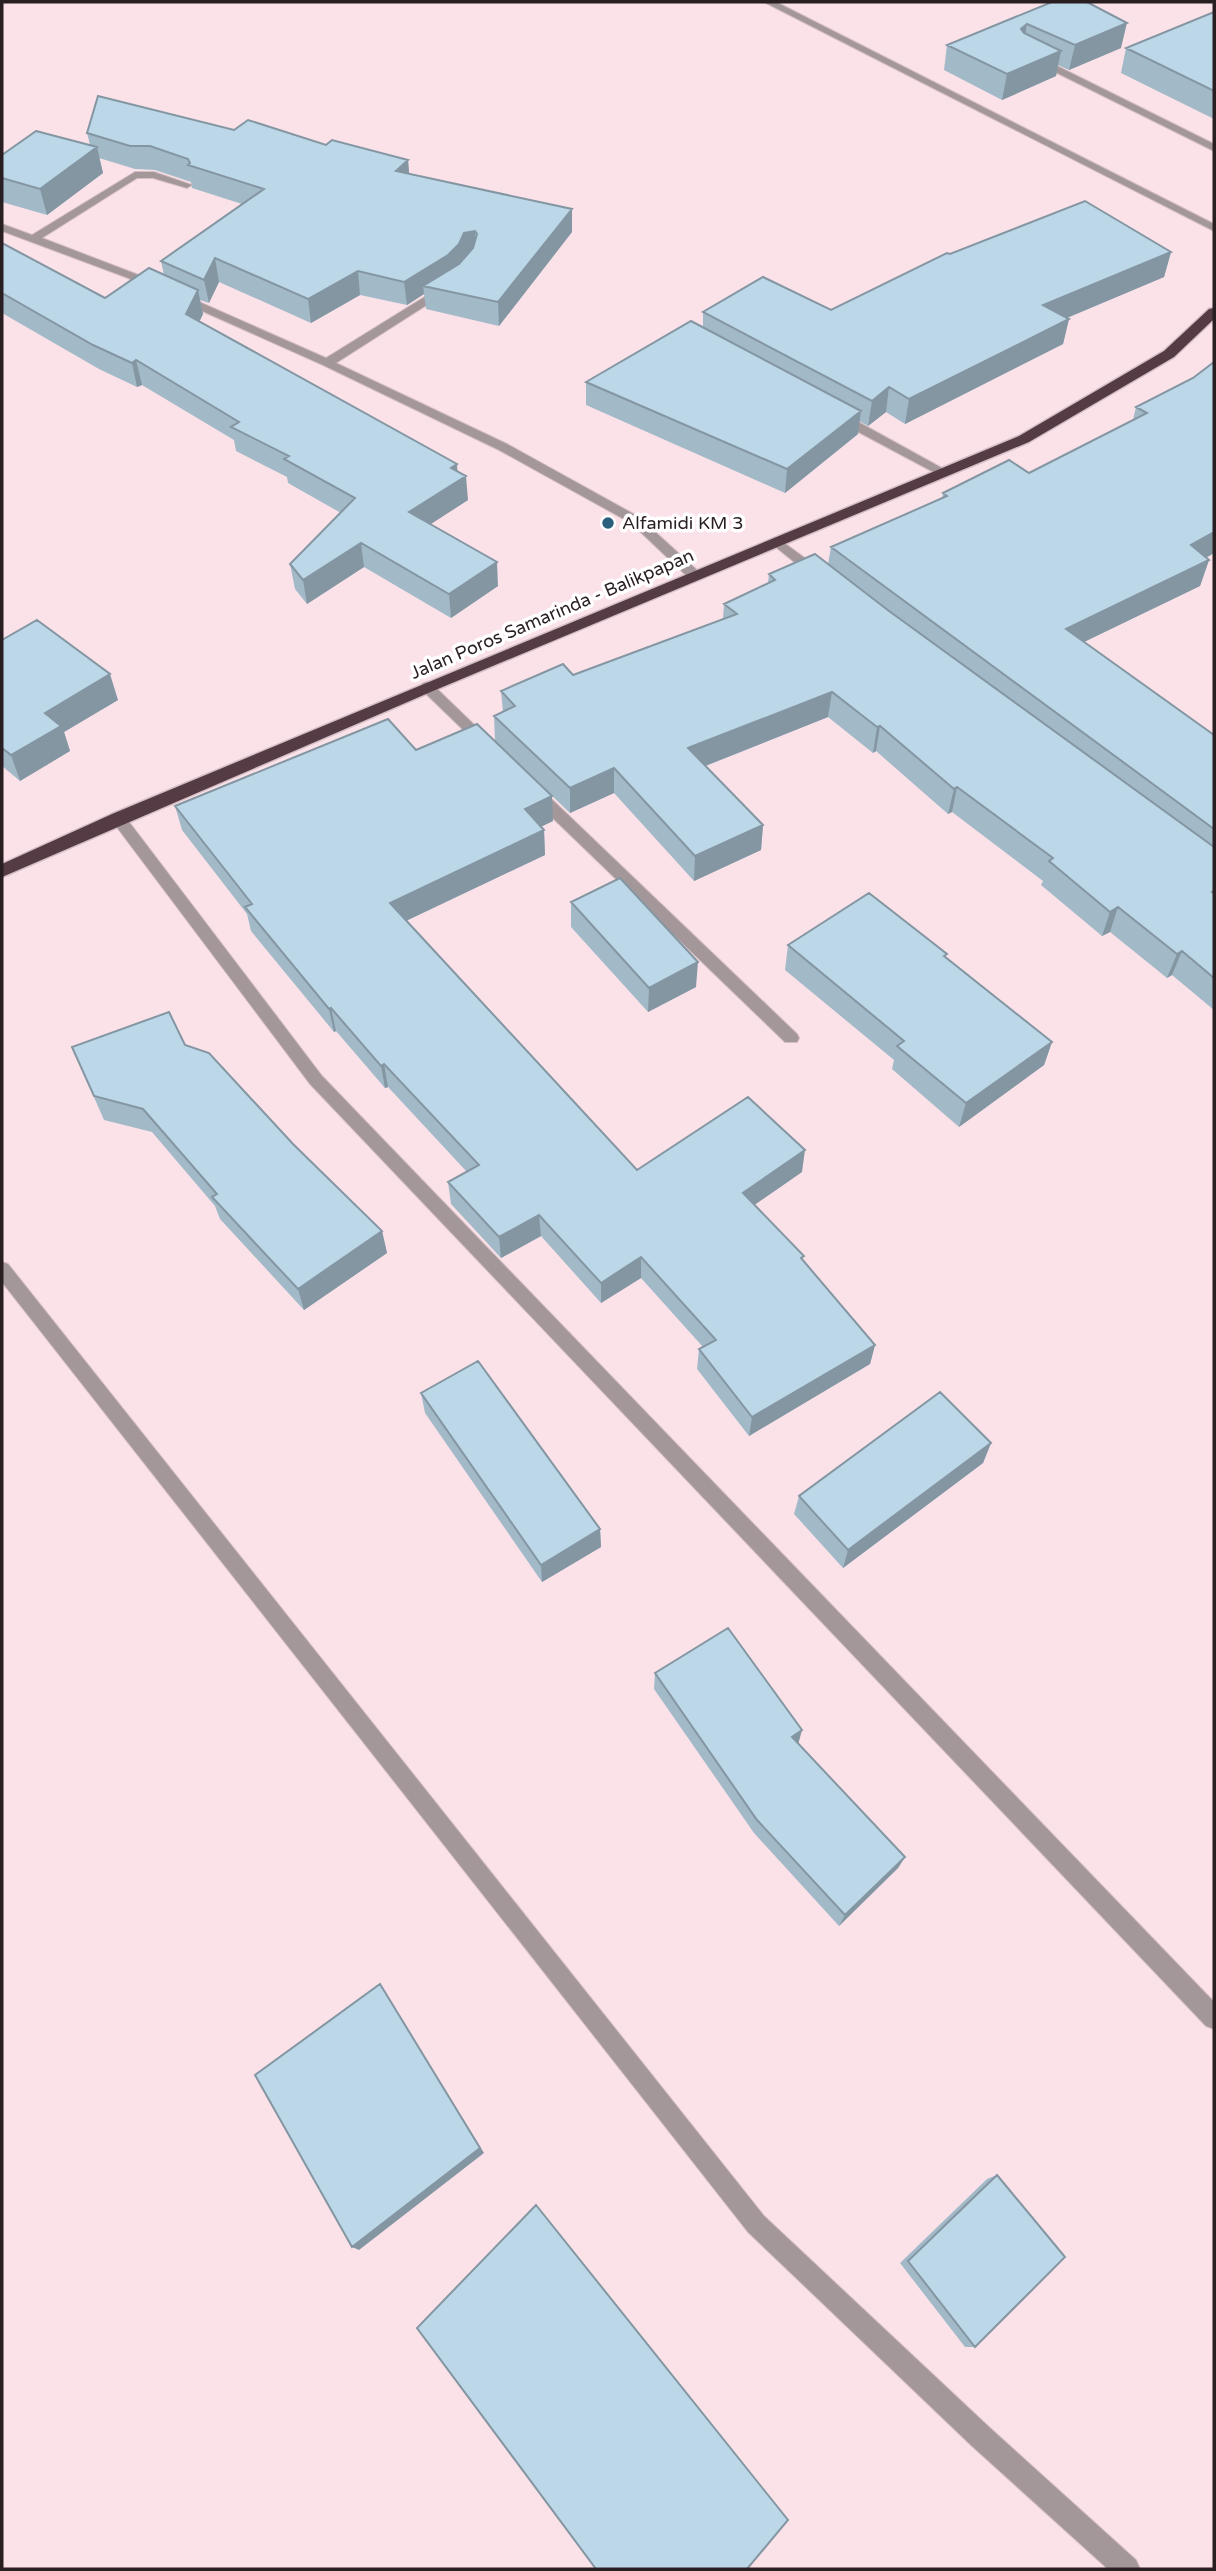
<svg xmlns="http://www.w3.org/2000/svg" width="1216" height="2571" viewBox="0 0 1216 2571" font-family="'Varela Round',sans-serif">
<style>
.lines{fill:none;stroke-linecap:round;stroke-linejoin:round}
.street-casing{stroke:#d5bfc5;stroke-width:2}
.highway-casing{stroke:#d5bfc5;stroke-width:3}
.street{fill:#a4979a;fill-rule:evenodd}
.highway{fill:#553c44;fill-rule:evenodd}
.wall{fill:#a2b9c8}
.shaded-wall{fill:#8496a2}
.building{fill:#bcd7e8;stroke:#8496a2;stroke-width:2}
.poi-dot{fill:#2b617c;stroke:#fff;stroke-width:2.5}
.labels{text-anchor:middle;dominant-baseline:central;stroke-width:7;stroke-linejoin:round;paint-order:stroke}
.far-poi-label{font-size:18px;fill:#291e21;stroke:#fff;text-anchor:start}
.far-street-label{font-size:18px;fill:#291e21;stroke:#fff}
</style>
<rect width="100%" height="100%" fill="#fbe2e9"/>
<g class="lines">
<!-- street casing -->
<g class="street-casing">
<path id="street" d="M764 2H776L1214 224V231Z
M1033 57H1039L1214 144V151L1033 61Z
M135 172H154L192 185 187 188 153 178H137L42 238 136 274 326 358 439 288H447V292L336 363 507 444 639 517 699 572V578H689L631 523 499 450 323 365 128 278 2 231V224L32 235Z
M834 413H842L949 472 939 475 834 419Z
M776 537 824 572V578H814L772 544 770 541Z
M427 682 432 684 491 741V747H481L422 690V684Z
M536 788 541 789 797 1034 799 1038 797 1042H785L531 797 529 793Z
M118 813 123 814 322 1076 1214 2002V2029L1206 2026 310 1084 113 822 111 818 113 814Z
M2 1262 8 1264 764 2216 990 2428 1136 2560 1140 2569H1108L972 2446 748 2232 2 1282Z"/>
</g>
<!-- highway casing -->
<g class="highway-casing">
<path id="highway" d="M1214 308V319L1174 357 1029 442 433 691 2 877V864L112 814 1019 436 1164 351 1209 309Z"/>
</g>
<!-- street -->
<use href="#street" class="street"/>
<!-- highway -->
<use href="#highway" class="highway"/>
</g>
<!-- wall -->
<path class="wall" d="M1052 2 1121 48 1069 70 1058 65 1056 76 1002 100 944 70 947 45Z
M1214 12V119L1121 73 1126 48Z
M234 130 326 145 408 160 409 174 572 232 499 326 426 309 424 294 407 305 360 295 311 323 219 282 209 303 200 300 203 314 199 322 457 464V471L468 500 430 524 498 586 451 618 364 567 307 604 295 589 290 564 341 513 288 483 287 477 236 451 234 440 142 385 137 387 99 369 2 313V243L105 298 164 275 161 261 242 204 192 188 191 182 155 170 135 169 99 158 103 173 47 215 2 202V155L90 145 87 133Z
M1171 252 1164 277 1067 318 1069 319 1063 344 905 424 886 412 868 426 859 421 858 434 785 493 586 405V382L703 327V312L831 310 950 254Z
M1214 362V553L1206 558 1209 560 1200 586 1084 642 1214 735V1010L1172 975 1167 978 1110 932 1102 936 1041 885 1043 881 952 812 948 814 876 751 873 753 828 717 706 766 763 825 761 850 694 881 614 793 570 813 495 741 494 716 503 712 501 691 573 675 723 619 724 604 768 583 769 574 828 564 831 547 942 499 943 493 1029 473 1133 420 1136 407 1193 378Z
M2 640 118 700 64 732 70 751 20 781 2 766Z
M416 750 553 821 541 827 544 830 545 855 406 921 637 1170 802 1172 754 1205 875 1345 870 1364 749 1436 697 1369 699 1349 703 1347 641 1278 601 1303 541 1236 501 1258 451 1204 448 1182 467 1172 388 1087 385 1088 336 1031 334 1032 251 931 247 914 182 830 175 806Z
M571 902 696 987 648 1012 571 927Z
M788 945 946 957 1052 1042 1044 1065 959 1127 892 1069 894 1060 785 970Z
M185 1045 293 1144 382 1231 387 1253 304 1310 220 1219 215 1206 152 1132 104 1120 72 1047Z
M421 1393 600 1529 601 1547 542 1582 425 1413Z
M991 1443 983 1463 843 1568 794 1514 799 1496Z
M655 1673 798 1743 905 1857 898 1868 839 1926 754 1833 654 1689Z
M997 2175 975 2347H965L900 2263 987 2179Z"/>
<!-- shaded-wall -->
<path class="shaded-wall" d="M1127 23 1121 48 1069 70 1075 45Z
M1027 24 1023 49 1021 29Z
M1061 51 1056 76 1002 100 1007 74Z
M97 147 103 173 47 215 40 189Z
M408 160 410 184 396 171Z
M572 209V232L499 326 498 302Z
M475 231 476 254 461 268 423 286 424 294 407 305 404 282 464 233Z
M1171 252 1164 277 1038 330 1043 305Z
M215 258 219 282 209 303 204 280Z
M358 271 360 295 311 323 308 299Z
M198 290 203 314 191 339 186 314Z
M1069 319 1063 344 905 424 909 399Z
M136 360 142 385 137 387 132 363Z
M889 387 886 412 868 426 872 401Z
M861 411 858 434 785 493 787 469Z
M457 464 458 481 466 476 468 500 411 537 409 512 451 468Z
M1214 532V553L1182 571 1191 545Z
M361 543 364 567 307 604 303 580Z
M1209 560 1200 586 1059 654 1066 629Z
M497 562 498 586 451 618 449 594Z
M110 674 118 700 64 732 70 751 20 781 11 755 45 713Z
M832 692 828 717 687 773 688 748Z
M880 726 876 751 873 753 877 727Z
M614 768V793L570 813V788Z
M957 787 952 812 948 814 954 789Z
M552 796 553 821 527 833 525 809Z
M763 825 761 850 694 881 695 856Z
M544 830 545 855 393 927 390 903Z
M1118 907 1110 932 1102 936 1110 912Z
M1182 951 1172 975 1167 978 1177 954Z
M698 962 696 987 648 1012 649 988Z
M331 1008 336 1031 334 1032 329 1009Z
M1052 1042 1044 1065 959 1127 966 1103Z
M384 1064 388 1087 385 1088 381 1066Z
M805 1150 802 1172 740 1215 743 1193Z
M539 1215 541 1236 501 1258 499 1237Z
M382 1231 387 1253 304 1310 298 1289Z
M641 1257V1278L601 1303V1283Z
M875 1345 870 1364 749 1436 752 1417Z
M991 1443 983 1463 843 1568 848 1550Z
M600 1529 601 1547 542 1582 541 1565Z
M802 1730 798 1745 792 1737Z
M905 1857 898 1868 839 1926 845 1915Z
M380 1984 484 2153 359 2250 352 2247Z"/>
<!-- building -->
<path class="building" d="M1052 2H1087L1127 23 1075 45 1027 24 1021 29 1024 33 1061 51 1007 74 947 45Z
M1214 12V91L1126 48Z
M98 96 234 130 248 120 326 145 332 140 408 160 396 171 572 209 498 302 423 286 459 264 473 248 477 234 475 231 464 233 459 244 448 255 404 282 358 271 308 299 215 258 204 280 161 261 264 189 188 165 190 163 188 159 150 146H130L87 133Z
M36 131 97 147 40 189 2 178V155Z
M1085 201 1171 252 1043 305 1069 319 909 399 889 387 872 401 703 312 763 277 831 310 947 253 950 254Z
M2 243 105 298 149 268 198 290 186 314 457 464 451 468 466 476 409 512 497 562 449 594 361 543 303 580 290 564 355 498 284 459 289 456 231 427 239 422 136 360 132 363 93 345 2 293Z
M691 321 861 411 787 469 586 382Z
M1214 362V532L1191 545 1209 560 1066 629 1214 735V829L831 547 947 496 943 493 1009 460 1029 473 1147 413 1136 407 1193 378Z
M815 554 889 611 1214 847V891L1212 892 1214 894V978L1182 951 1177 954 1118 907 1110 912 1049 861 1053 858 957 787 954 789 880 726 877 727 832 692 688 748 763 825 695 856 614 768 570 788 494 716 515 706 501 691 563 664 573 675 737 614 724 604 775 580 769 574Z
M37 620 110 674 45 713 61 726 11 755 2 748V640Z
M388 719 416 750 477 724 552 796 525 809 544 830 390 903 637 1170 748 1097 805 1150 743 1193 804 1256 801 1258 875 1345 752 1417 699 1349 716 1340 641 1257 601 1283 539 1215 499 1237 448 1182 479 1165 384 1064 381 1066 331 1008 329 1009 245 907 252 904 175 806Z
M620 878 698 962 649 988 571 902Z
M869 893 947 954 944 956 1052 1042 966 1103 897 1046 904 1041 788 945Z
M169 1012 185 1045 209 1053 293 1144 382 1231 298 1289 212 1197 217 1194 143 1109 94 1096 72 1047Z
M478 1361 600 1529 541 1565 421 1393Z
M940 1392 991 1443 848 1550 799 1496Z
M728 1628 802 1730 792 1737 905 1857 845 1915 757 1820 655 1673Z
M380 1984 480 2148 352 2247 255 2075Z
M997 2175 1065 2257 975 2347 908 2261Z
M536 2205 788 2520 747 2569H596L417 2328Z"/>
<!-- markers -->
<circle class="poi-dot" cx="608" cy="523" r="7"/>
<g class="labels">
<!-- far-poi labels -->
<g class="far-poi-label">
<text x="622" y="523">Alfamidi KM 3</text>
</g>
<!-- far-street labels -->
<g class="far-street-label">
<text transform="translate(552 614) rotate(-23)">Jalan Poros Samarinda - Balikpapan</text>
</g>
</g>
<!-- border -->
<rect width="1216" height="2571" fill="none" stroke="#291e21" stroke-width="7"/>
</svg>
